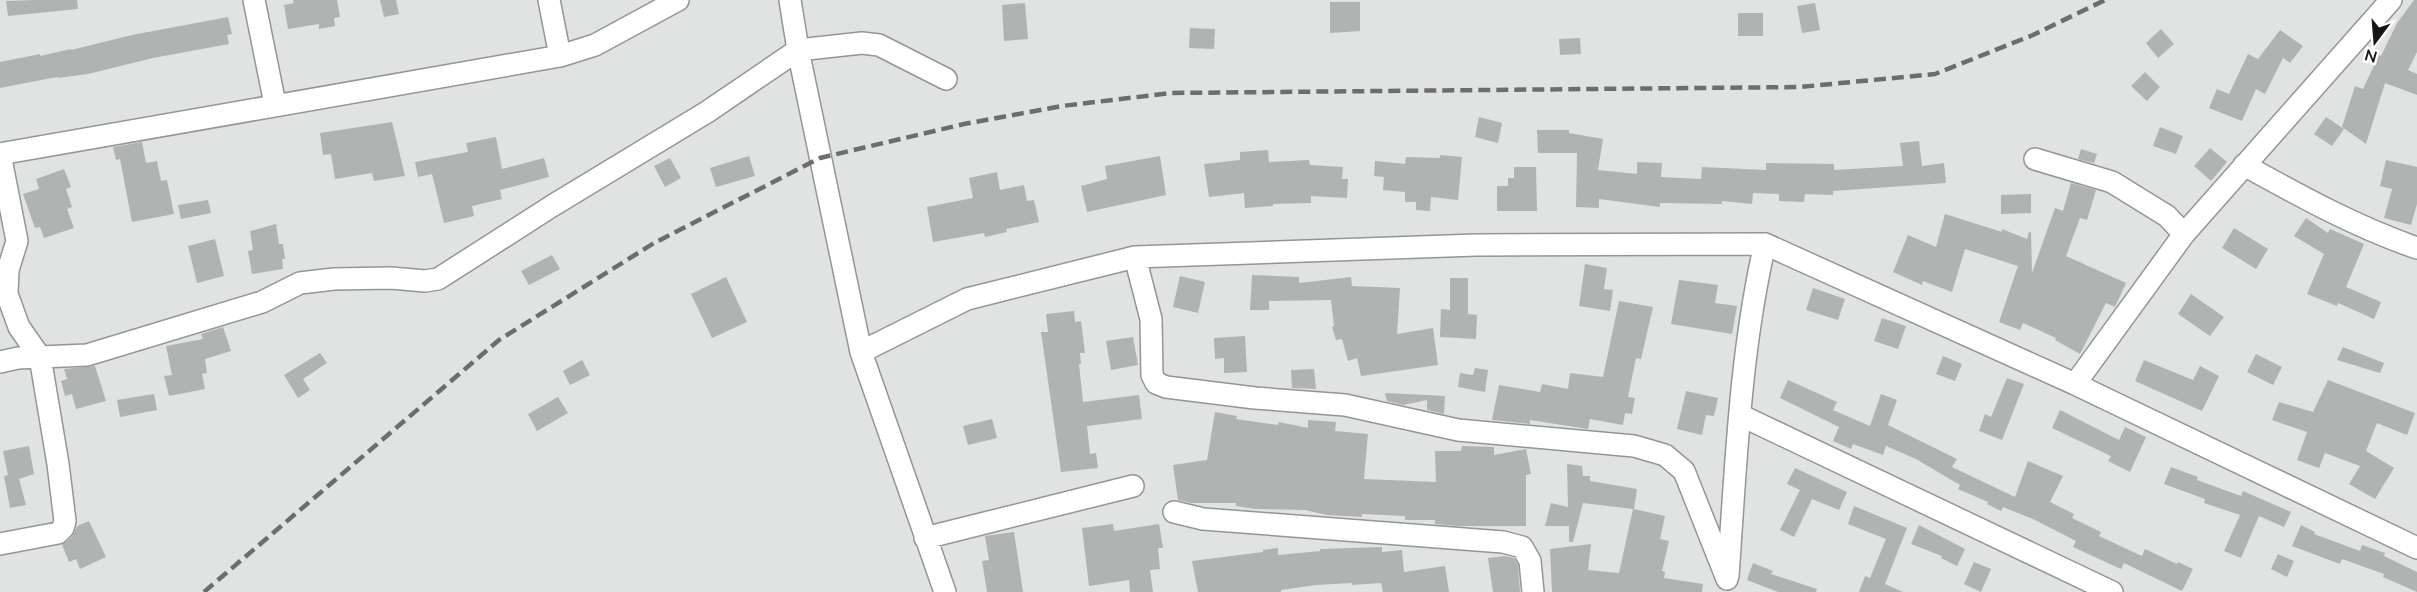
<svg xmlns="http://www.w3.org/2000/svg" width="2417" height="592" viewBox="0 0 2417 592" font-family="Mulish,sans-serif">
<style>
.building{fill:#afb3b2}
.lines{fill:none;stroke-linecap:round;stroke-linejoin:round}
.minor-casing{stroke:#939694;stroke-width:24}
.minor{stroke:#fff;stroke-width:21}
.rail{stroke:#6c6e6c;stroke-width:4.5;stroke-dasharray:12 6;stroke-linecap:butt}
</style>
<rect width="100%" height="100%" fill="#e0e3e1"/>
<!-- building -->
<path class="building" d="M36 0H77L78 9 8 16 6 1Z
M293 0H337L340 17 334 18 335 26 319 29V24L288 29 284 5 294 3Z
M380 0H396L399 14 384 17Z
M2414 0H2417V52L2408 70 2417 74V95L2385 83 2366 144 2342 127 2355 86 2363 89 2379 55 2381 56 2397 23Z
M1330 2H1360V31L1330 33Z
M1025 3 1028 39 1004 41 1002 5Z
M1815 3 1820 30 1802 33 1797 6Z
M1738 13H1763V36H1738Z
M228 17 232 34 227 35 229 44 153 58 88 74 58 78 57 77 0 88V62L40 54V56L71 49V50L132 35Z
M1190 28 1215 29 1214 49 1189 48Z
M2161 29 2174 44 2158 58 2146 43Z
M2280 30 2303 46 2290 63 2283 58 2265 94 2256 89 2242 121 2209 108 2217 89 2229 94 2248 54 2258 59Z
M1580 38 1581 54 1560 55 1559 39Z
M2145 72 2160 87 2147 101 2131 86Z
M1479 117 1502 123 1498 143 1475 137Z
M2326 117 2344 129 2332 146 2314 134Z
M392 122 405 176 374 181 372 173 335 179 331 154 323 155 320 133Z
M2160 127 2183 136 2176 154 2153 146Z
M1537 130H1569V133L1603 139 1598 170 1637 174V162L1662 163 1661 177 1701 179 1702 167 1766 170V163L1834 164V170L1903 166 1900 143 1919 141 1922 166 1944 163 1946 183 1833 191V195L1805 194 1804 202 1779 201V194L1753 193 1752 204 1722 201V204L1660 203V207L1599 199V208L1576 207 1577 153H1538Z
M496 137 502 169 544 158 549 177 500 190 502 199 472 206 474 216 444 223 432 174 418 177 415 162 468 152 466 143Z
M142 142 146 163 157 161 161 181 167 180 174 214 132 222 120 159 116 160 113 147Z
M2210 148 2227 162 2211 181 2194 166Z
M2081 149 2097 154 2094 163 2078 159Z
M1268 150 1269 162 1309 160 1310 165 1343 167 1342 179H1348L1347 198 1311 196V203L1273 204V206L1245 208 1244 193 1209 197 1204 164 1240 160V152Z
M1440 155 1462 157 1458 200 1431 197 1430 211 1416 210V202H1405V192L1383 190 1384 177 1374 176 1375 161 1405 164 1406 157 1440 158Z
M749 156 755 176 716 187 710 168Z
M1160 156 1166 195 1087 212 1081 186 1107 179 1105 166Z
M670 158 681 178 665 187 654 166Z
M2386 160 2417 167V204L2411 225 2384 218 2392 189 2380 186Z
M1514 167H1536L1537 211H1497V186H1508V178H1514Z
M64 169 71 187 66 189 72 207 67 209 74 228 44 238 40 227 35 228 23 194 39 189 36 179Z
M997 172 1000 190 1024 185 1027 201 1034 200 1039 222 1006 229 1007 232 985 237 984 233 933 242 927 207 973 198 969 178Z
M2071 183 2096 190 2087 220 2080 218 2066 256 2126 283 2115 307 2106 303 2080 354 2055 340 2056 338 2023 323 2020 330 1999 322 2018 266 1965 249 1952 292 1923 281 1922 285 1893 272 1908 235 1936 247 1945 214 2002 232V229L2027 239 2029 232H2031L2032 273 2055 208 2063 211Z
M2031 194V213L2001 214V195Z
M208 200 211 213 181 219 178 205Z
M2306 218 2328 233 2330 229 2364 244 2346 287 2381 302 2374 319 2338 303 2337 306 2307 294 2324 254 2294 236Z
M276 224 279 244H283L285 259H282L283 269 252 274 248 251 253 250 250 231Z
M2234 228 2268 249 2256 269 2222 248Z
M215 239 224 276 197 283 188 246Z
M552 255 560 269 529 285 521 271Z
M1585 264 1607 268 1604 289 1613 290 1610 311 1579 306Z
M1252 275 1299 277V283L1351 277 1352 286 1400 288 1397 334 1433 328 1438 365 1361 376 1357 358 1348 361 1342 339 1336 340 1332 327 1334 326 1331 300 1269 301V310H1250Z
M1180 276 1205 282 1198 313 1173 307Z
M726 277 747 322 712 338 691 294Z
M1450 278H1468V314L1477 315 1476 339 1440 337 1441 309 1450 310Z
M1679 280 1718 285 1715 303 1737 306 1732 334 1671 324Z
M1813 288 1845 299 1838 320 1806 310Z
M2191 294 2224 317 2210 336 2178 314Z
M1619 301 1653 307 1641 359 1636 358 1628 397 1635 398 1632 414 1625 413 1623 425 1590 419 1588 429 1530 420V424L1492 420 1499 385 1540 392 1542 384 1568 389 1570 373 1603 377Z
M1074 311 1075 322 1081 321 1085 353H1080L1081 364H1079L1083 402 1139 395 1142 419 1087 426 1090 454 1096 453 1098 468 1061 472 1041 332H1048L1046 314Z
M1882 318 1906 326 1898 349 1874 341Z
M223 327 231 351 205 359 207 373 202 374 205 389 169 396 164 376 172 375 166 346 203 339 201 334Z
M1245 336 1247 372 1224 373V358L1215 359 1214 338Z
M1133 337 1138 365 1111 370 1106 341Z
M2343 347 2384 363 2380 373 2337 360Z
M320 353 327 363 303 379 310 390 298 398 284 375Z
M2256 354 2282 367 2273 385 2247 372Z
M1943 356 1962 364 1955 381 1936 374Z
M582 360 590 375 570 385 563 371Z
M2144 360 2193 380 2200 366 2219 376 2202 411 2135 381Z
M95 366 106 401 76 409 72 394 65 396 61 381 67 379 64 369Z
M1475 368 1488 370 1485 392 1458 387 1460 373 1473 375Z
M1314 369 1316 389 1292 388 1291 370Z
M2007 378 2024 384 2002 440 1979 431 1985 414 1991 417Z
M1788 380 1837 402 1833 410 1870 426 1881 394 1897 400 1888 425 1957 459 1952 467 2015 497 2028 461 2063 476 2050 502 2074 514 2072 518 2101 532 2099 536 2142 556 2145 549 2177 564 2178 562 2193 569 2182 591 2124 563 2121 569 2073 547 2076 541 2035 520 2003 507 2001 511 1987 504 1988 502 1958 489 1960 485 1916 459 1886 446 1883 455 1853 444 1851 449 1833 441 1839 427 1780 398Z
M2328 380 2415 413 2407 435 2377 423 2366 451 2394 468 2375 499 2349 484 2360 466 2325 453 2319 468 2297 460 2307 432 2272 420 2279 402 2313 412Z
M1686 391 1718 398 1714 416 1706 415 1702 435 1677 429Z
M1385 393 1427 395V397V395L1445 396 1444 414 1427 410V400L1403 405 1387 401Z
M154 394 157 410 120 417 117 400Z
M558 397 568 413 537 431 528 414Z
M2060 410 2119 440 2125 427 2146 437 2130 472 2108 461 2111 456 2052 428Z
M1215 412 1237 416 1236 419 1278 425 1279 422 1308 428V420L1336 422 1335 431 1368 434 1364 479 1436 482 1435 451H1461L1462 446 1494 447V455L1526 449 1531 474 1526 475V526H1457L1435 524V520H1405V516L1362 514V517L1327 515 1305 510 1255 509 1236 506V503H1191L1178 500 1173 465 1207 460Z
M992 419 997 438 968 445 963 426Z
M29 446 34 474 19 479 26 505 10 508 4 476 8 475 3 451Z
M1567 464 1582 466 1583 476H1590V481L1637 489 1634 509 1665 516 1660 539 1669 541 1662 571 1665 572 1664 578 1703 584 1702 592H1552L1550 549 1591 544 1588 570 1619 573 1633 509 1583 503 1573 542H1569V526H1545L1551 503 1568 507Z
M2171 467 2198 477 2197 480 2241 496 2243 491 2291 512 2284 527 2259 516 2241 558 2224 551 2240 515 2204 503 2205 499 2164 484Z
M1795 468 1847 492 1839 510 1812 499 1794 537 1780 530 1800 490 1787 484Z
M1854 506 1907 528 1885 584 1903 592H1859L1865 576 1870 578 1886 539 1848 524Z
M89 521 106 557 80 569 76 559 69 562 62 545 72 537 77 526Z
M1113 524 1114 531 1159 524 1163 548H1158L1160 569 1150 570 1153 592H1130L1129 580 1089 586 1082 528Z
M1919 525 1965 549 1957 566 1941 558 1942 556 1911 544Z
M2301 525 2315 532 2314 534 2360 551 2362 545 2385 553 2384 556 2417 572V592L2383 577 2384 574 2342 559 2340 564 2292 546Z
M1014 532 1023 592H987L982 561 989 560 985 536Z
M1382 547V552L1402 550 1404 572 1445 566 1449 592H1383L1381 583 1352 585V583L1316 585 1281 590V592H1198L1192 561 1263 552V550L1278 548V555L1320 551V549Z
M2278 554 2294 561 2287 577 2271 569Z
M1505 556 1514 558 1518 565 1520 592H1493L1488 558Z
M1974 562 1991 569 1981 592 1964 584Z
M1753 563 1773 571 1771 574 1817 589 1816 592H1778L1747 580Z"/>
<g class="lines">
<!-- minor casing -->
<g class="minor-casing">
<path id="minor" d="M254 0 275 104
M549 0 560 56
M790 0 798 50 861 352 945 592
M0 154 560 56 595 45 678 0
M2035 159 2112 182 2167 216 2184 234
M2244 165C2300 196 2356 227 2417 248
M1135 257 1151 319 1152 375 1156 383 1166 387 1255 398 1345 405 1458 430 1634 446 1665 455 1684 471 1727 579
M861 352 967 299 1135 257 1476 245 1765 244 2075 384 2417 548
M0 362 18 358 87 355 262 302 300 283 334 279 391 278 425 281 438 279 552 206 707 112 798 50 862 43 879 45 946 79
M2075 384 2184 234 2391 0
M1740 415 2112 592
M1174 512 1203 519 1503 542 1522 547 1530 561 1533 592
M925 538 1133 486
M0 544 58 533 63 528 65 521 58 464 40 357 19 327 7 294 8 270 17 241 0 154
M1728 576C1736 465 1740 352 1765 244"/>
</g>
<!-- minor -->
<use href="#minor" class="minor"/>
<!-- rail -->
<path class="rail" d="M204 592 499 340 654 243 820 158 964 124 1062 106 1171 93 1800 87 1935 74 2033 35 2105 0"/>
</g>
<!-- north arrow -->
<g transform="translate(2375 42) rotate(196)" stroke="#ffffff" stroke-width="4.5" paint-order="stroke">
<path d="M0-4.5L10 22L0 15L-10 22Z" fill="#141514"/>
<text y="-9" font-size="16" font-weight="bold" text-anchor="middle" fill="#141514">N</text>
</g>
</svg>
